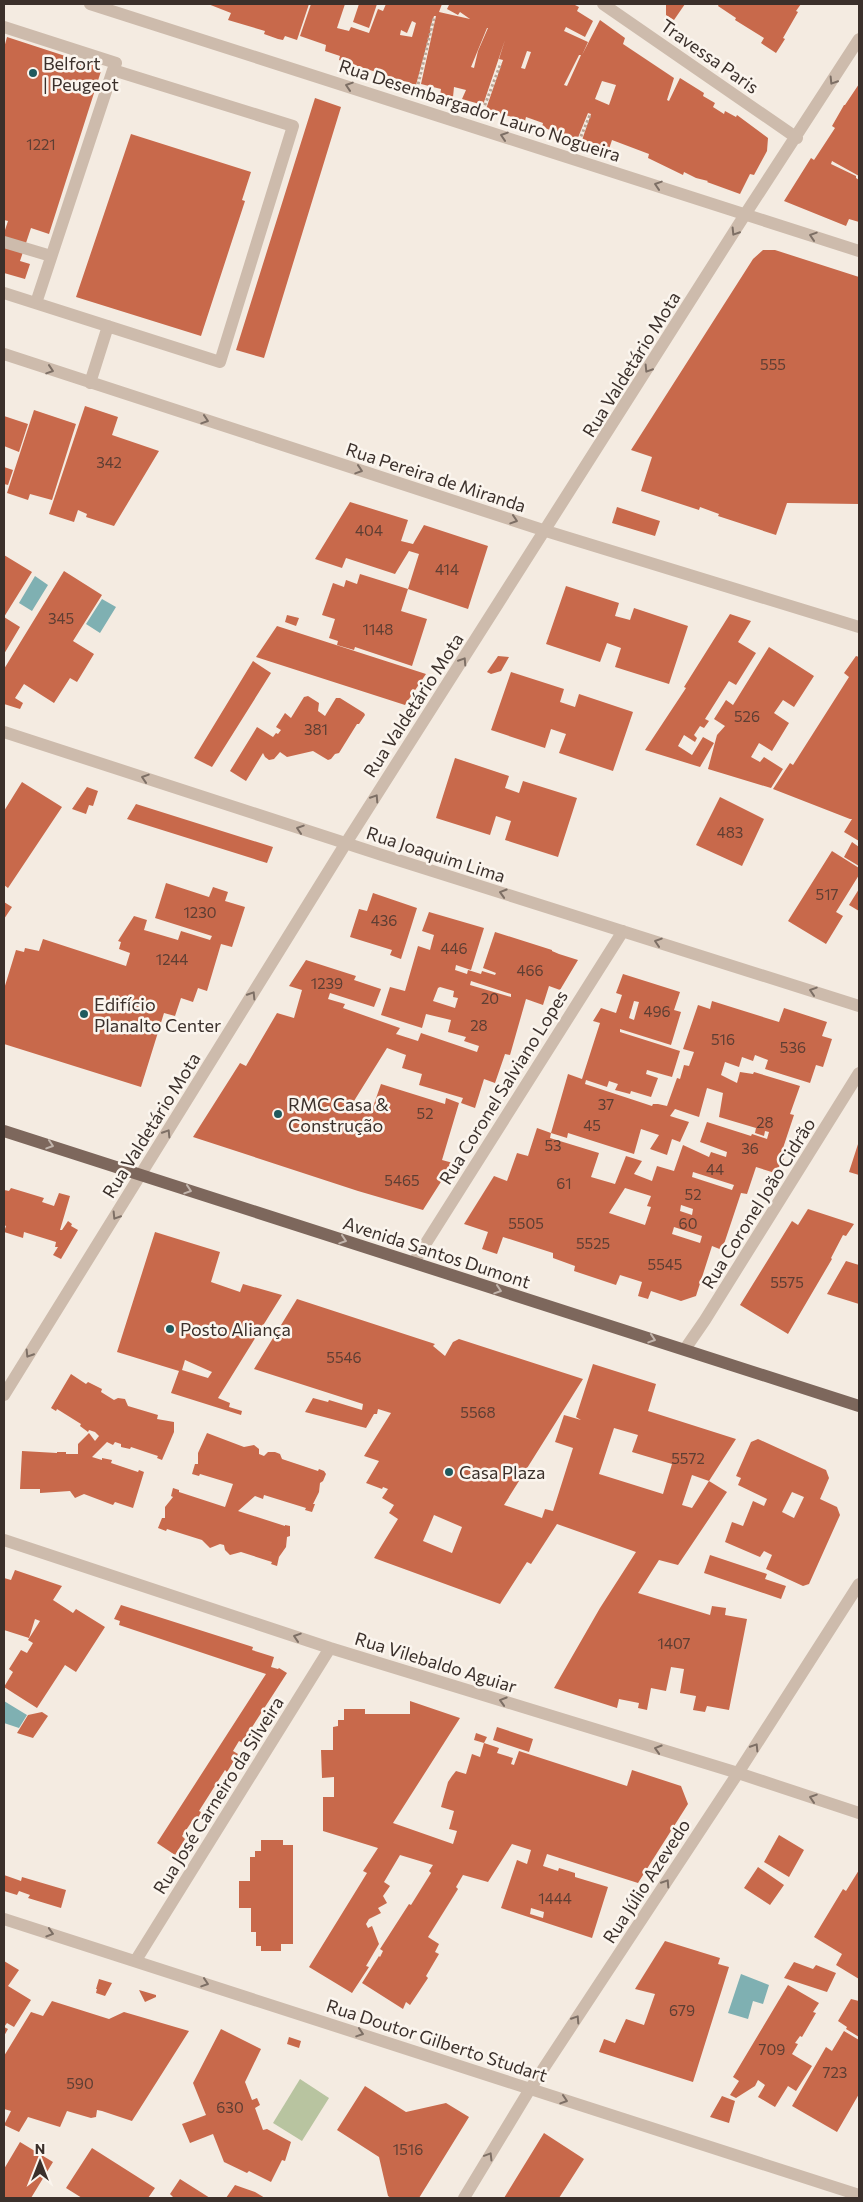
<svg xmlns="http://www.w3.org/2000/svg" width="863" height="2202" viewBox="0 0 863 2202" font-family="Commissioner,sans-serif">
<style>
.green{fill:#b8c4a0}
.water{fill:#7fb0b2}
.building{fill:#c8694b;fill-rule:evenodd}
.lines{fill:none;stroke-linecap:round;stroke-linejoin:round}
.path{stroke:#b9a596;stroke-width:3;stroke-dasharray:2.5 2.5;stroke-linecap:butt}
.minor{stroke:#cdbbac;stroke-width:12}
.major{stroke:#7d675c;stroke-width:12}
.oneway{stroke:#7d6f65}
.oneway2{stroke:#c2b5ac}
.poi-dot{fill:#1f5a5e;stroke:#fbf5ee;stroke-width:2}
.labels{text-anchor:middle;dominant-baseline:central;stroke-width:5;stroke-linejoin:round;paint-order:stroke}
.number-label{font-size:15px;fill:#5e3e33}
.street-label{font-size:18px;fill:#3b302b;stroke:#fbf5ee}
.poi-label{font-size:18px;fill:#3b302b;stroke:#fbf5ee;text-anchor:start}
</style>
<rect width="100%" height="100%" fill="#f4ebe1"/>
<!-- green -->
<path class="green" d="M300 2079 329 2098 302 2141 273 2123Z"/>
<!-- water -->
<path class="water" d="M35 576 48 585 32 611 19 603Z
M102 599 116 607 100 633 86 624Z
M4 1701 27 1715 19 1728 4 1723Z
M741 1974 769 1985 763 2004 753 2001 748 2019 728 2013Z"/>
<!-- building -->
<path class="building" d="M208 4H309L297 40 285 36 283 40 278 39 264 34 265 31 228 20 231 13Z
M311 4H345L337 28 349 31 351 27 369 33 378 9 383 11 386 4H442L439 12 470 19 460 12 458 15 447 9 449 5 446 4H573L579 7 577 11 593 21 585 37 566 27 564 31 588 42 582 55 600 20 625 38 623 44 674 78 667 100 669 101 680 78 704 93 703 96 715 103 713 107 724 114 725 111 736 117 737 115 768 138 767 151 754 175 750 174 740 194 707 182 708 181 696 178 684 172 683 175 648 158 649 154 612 140 609 149 582 140 591 114 588 113 577 140 542 127 543 123 526 117 525 121 486 109 503 60 499 59 505 40 483 105 462 99 466 90 454 87 453 97 440 95 441 89 421 84 436 16H434L430 28 431 29 416 85 339 60 340 56 325 51 326 45 300 36ZM412 21 416 23 412 37 400 35 401 30 407 33ZM487 28H488L478 51 474 68 471 67ZM527 51 531 52 525 69 521 68ZM579 55H581L567 86 564 85ZM602 81 616 85 609 105 595 99Z
M359 4H377L369 28 353 22Z
M666 4H685L674 20 666 15Z
M719 4H801L796 11 798 12 783 38 785 39 776 53 761 43 764 38 735 20 736 18 718 6Z
M7 37 102 68 49 234 31 228 20 261 30 264 25 279 4 273V233L8 221 4 220V48Z
M859 84V176L832 161 831 164 856 176V178L859 180V222L849 219 846 226 784 201 811 158 814 160 818 154 835 128 832 126 844 105H845Z
M315 98 341 107 264 358 236 350Z
M131 134 251 172 242 200 245 201 201 336 76 297Z
M763 250H775L859 277V504L787 503 776 535 718 516 719 514 700 507 699 510 641 491 652 457 631 450 753 259Z
M85 406 118 417 112 435 159 451 114 526 86 517 87 514 78 510 74 522 49 514Z
M34 410 76 424 52 500 30 494 28 500 7 493Z
M4 416 28 424 19 452 4 446Z
M4 467 13 470 8 485 4 484Z
M350 502 408 520 401 541 413 544 424 525 488 546 468 609 408 589 419 554 409 551 395 574 346 558 342 568 315 559Z
M617 507 660 521 655 536 612 523Z
M4 555 32 572 4 617Z
M64 571 102 595 73 641 94 654 77 682 70 678 54 703 24 684 15 698 23 703 20 709 4 704V669Z
M360 574 408 589 401 611 427 619 412 666 355 647 354 650 337 645 338 641 329 638 335 619 322 615 333 583 344 587 346 580 357 584Z
M566 586 619 603 615 616 630 620 634 608 688 626 669 684 615 667 621 648 607 643 600 662 546 644Z
M730 614 751 621 738 642 756 653 736 685 729 681 705 719 709 721 704 728 700 726 694 735 697 738 695 742 684 735 678 746 692 755 703 737 714 743 700 767 645 750 686 688 684 687Z
M287 615 299 618 296 626 285 622Z
M4 617 20 627 4 654Z
M277 626 426 674 405 705 256 657Z
M769 647 814 676 794 707 783 700 774 713 789 723 772 751 759 743 751 757 760 762 764 757 783 769 771 788 708 769 717 735 725 726 714 719 726 700 733 705Z
M498 656 509 657 501 671 491 674 487 672Z
M856 656 859 657V841L844 832 852 819H850L773 789 790 763 793 765 849 677 844 673Z
M253 661 271 673 212 767 194 758Z
M511 672 564 689 560 702 575 707 579 694 633 712 613 771 559 753 566 734 551 729 545 748 491 730Z
M308 696 319 703 318 711 325 716 336 698H340L364 713 365 715 359 724H357L339 753 335 754 331 759 328 760 313 751 287 757 280 752 274 759 269 760 265 757 263 753 246 781 230 771 257 727 273 737 276 733 278 734 281 730 276 727 285 713 291 718 304 697Z
M455 758 509 776 505 788 519 793 523 781 577 798 558 857 505 840 511 821 496 816 490 835 436 818Z
M22 782 62 807 8 888 4 885V811Z
M87 787 98 791 93 806 89 805 86 814 72 809Z
M720 797 764 819 742 866 696 845Z
M136 804 273 847 267 863 127 819Z
M852 842 859 847V866L844 857Z
M832 851 859 868V875L836 912 843 916 826 944 788 921Z
M166 883 209 897 213 887 228 892 225 901 245 907 232 947 221 944 207 991 198 988 193 1002 181 998 175 1016 164 1013 141 1087 4 1044V989L16 950 24 952 25 948 39 951 43 939 126 966 130 953 119 949 121 942 118 941 134 916 147 920 144 930 178 940 181 931 210 940 212 936 155 918Z
M859 889V911L849 905Z
M373 893 417 908 401 959 390 955 392 950 350 937 359 909 367 911Z
M4 902 12 907 4 919Z
M429 912 484 928 471 970 456 965 455 970 467 974 468 970 481 974 482 971 495 975 496 973 483 968 495 932 552 950V951L559 954 578 960 560 990 549 986 543 1005 526 999 510 1055 505 1054 495 1083 484 1079 475 1108 461 1103 463 1098 419 1085 422 1074 402 1068 406 1055 387 1048 354 1101 373 1107 381 1084 445 1104 446 1098 459 1103 442 1160 453 1163 423 1210 358 1191 193 1137 240 1063 246 1066 277 1013 294 1018 302 990 289 986 306 960 356 976 354 980 381 989 374 1007 330 993 328 999 345 1004 343 1008 400 1028 392 1040 396 1034 418 1041 421 1033 477 1052 479 1046 464 1041 466 1037 448 1032 451 1020 426 1014 422 1028 381 1015 390 987 405 991 418 946 430 950 434 935 422 931ZM471 981 511 994V997L470 985ZM440 987 454 991 453 997 458 998 455 1008 433 1001 438 988Z
M623 974 680 992 674 1010 681 1012 671 1045 620 1029V1032L680 1051 672 1077 647 1070 646 1074 658 1078 651 1097 631 1091 630 1094 615 1090 618 1084 609 1081 607 1087 586 1080 585 1084 652 1106 653 1104H658L667 1106 677 1078 680 1079 684 1065 689 1066 694 1052 683 1049 698 1005 710 1009 712 1001 779 1022 784 1008 827 1022 822 1036 832 1039 823 1067 816 1065 810 1083 765 1069 768 1060 755 1055 753 1061 742 1057 739 1067 725 1062 721 1075 737 1083 740 1072 753 1074 754 1072 800 1086 790 1114 794 1115 780 1157 784 1159 775 1173 756 1167 747 1194 741 1193 722 1250 712 1246 696 1296 681 1301 651 1291 648 1299 638 1296 642 1282 620 1275 616 1285 574 1271 575 1266 553 1258V1253L503 1237 497 1254 482 1249 488 1232 464 1224 494 1176 507 1181 517 1153 528 1156 537 1128 551 1133 568 1074 582 1079 600 1023 593 1021 601 1008 616 1013 622 995 616 993ZM634 1001 639 1002 634 1020 629 1018ZM707 1088 723 1093 719 1117 756 1128 755 1133 764 1136 765 1131 769 1132 767 1139 752 1134 751 1136 707 1122 700 1142 727 1152 726 1157 711 1152 709 1157 683 1145 674 1171 657 1166 652 1181 634 1174 642 1161 626 1156 615 1184 591 1177 599 1153 550 1138 551 1133 567 1138 568 1133 634 1154 641 1129 659 1135 650 1149 667 1155 672 1139 680 1142 689 1122 670 1116 675 1109 699 1117ZM693 1172 734 1185 732 1190 692 1177ZM625 1188 651 1196 647 1206 651 1207 645 1225 609 1213ZM681 1205 693 1209 692 1215 680 1211ZM674 1227 702 1236 700 1243 672 1234Z
M859 1141V1175L849 1172Z
M11 1188 44 1198 42 1202 54 1206 59 1193 70 1196 60 1230H62L68 1221 72 1224 71 1226 78 1230 61 1259 53 1255 58 1247H55L56 1242 24 1232 23 1238 4 1232 6 1226 4 1225V1190L9 1191Z
M808 1209 854 1224 846 1236 843 1235 831 1258 832 1259 788 1334 740 1305 792 1221 798 1225Z
M155 1232 220 1252 211 1282 240 1292 243 1284 282 1295 218 1398 230 1403 229 1407 242 1411 241 1415 171 1393 179 1371 117 1352ZM185 1360 212 1372 208 1378 182 1370Z
M846 1261 859 1265V1304L827 1294Z
M297 1299 435 1344 433 1346 445 1356 453 1342 459 1339 583 1379 504 1505 542 1518 545 1509 553 1511 573 1448 555 1442 564 1415 581 1420 576 1417 593 1364 656 1384 648 1411 736 1439 709 1481 727 1492 678 1565 659 1560 638 1593 710 1615 712 1606 726 1608 725 1615 747 1619 729 1710 707 1706 705 1712 693 1710 696 1696 680 1693 684 1669 671 1667 666 1691 651 1688 647 1710 638 1708 639 1703 619 1699 617 1708 554 1688 600 1608 636 1552 557 1524 531 1564 527 1562 500 1604 374 1558 398 1519 389 1513 394 1505 382 1498 388 1489 383 1487 382 1489 366 1483 379 1461 364 1456 391 1413 378 1409 377 1414H374L366 1428 305 1412 313 1398 328 1402 329 1400 362 1410 363 1404 254 1369ZM614 1428 638 1435 632 1452 672 1464 663 1494 599 1474ZM692 1475 709 1481 692 1508 682 1505ZM434 1515 462 1527 452 1553 423 1541Z
M71 1374 86 1384 88 1382 102 1389 101 1392 114 1400 118 1398 125 1399 128 1406 158 1415 157 1419 174 1422V1432L162 1460 157 1458 158 1456 131 1447 130 1449 121 1447V1444L115 1442 113 1445 107 1442 92 1457 102 1460V1458L112 1460 111 1463 138 1472 139 1470 144 1472 133 1508 115 1502 113 1505 84 1494 75 1498 70 1491 40 1493V1489H20L22 1451 57 1453V1452H66V1454H78V1444L89 1433 95 1441 99 1436 95 1432 89 1430 88 1432 80 1426 81 1424 57 1409 56 1411 51 1408Z
M207 1433 244 1447 254 1445 259 1449V1454L264 1456 268 1452H275L280 1454 282 1459 318 1471 319 1469 324 1471 326 1474 323 1481 320 1483 319 1492 313 1504H315L312 1512 305 1510 306 1508 264 1495 263 1499 255 1496 238 1511 285 1526V1525L290 1526V1536L287 1537 286 1547 279 1557 277 1566 271 1564 272 1562 241 1552 230 1555 225 1550 224 1545 220 1544 210 1548 202 1540 167 1529 166 1531 158 1528 162 1518H165V1507L173 1497 171 1496 173 1488 179 1490V1492L225 1507 233 1484 200 1474 199 1476 192 1474 195 1464H198V1453Z
M758 1439 826 1470 829 1478 820 1499 837 1507 840 1515 809 1584 803 1586 766 1569 772 1555 764 1551 760 1557 725 1542 732 1522 743 1526 753 1501 764 1506 767 1499 738 1485 741 1478 736 1476 751 1442ZM792 1492 804 1497 794 1518 782 1512Z
M710 1555 767 1574 765 1579 786 1586 781 1599 704 1573Z
M15 1570 62 1586 53 1600 73 1613 76 1609 105 1627 76 1672 65 1665 37 1708 4 1687 13 1672 9 1669 21 1650 27 1653 33 1643 28 1640 40 1621 35 1619 29 1638 4 1630V1578L11 1580Z
M121 1605 253 1647 252 1650 274 1657 271 1667 278 1669 279 1668 287 1673 245 1738 247 1740 245 1744 239 1741 233 1751 238 1754 227 1772 225 1770 199 1811 201 1812 198 1818 195 1817 182 1836 185 1839 175 1855 157 1843 266 1674 119 1625 120 1621 114 1619Z
M410 1701 460 1718 393 1823 453 1844 457 1831 449 1829 454 1811 441 1807 448 1782 452 1776 456 1771 466 1774 472 1754 480 1757 484 1743 474 1740 476 1733 487 1737 484 1743 499 1748 497 1753 513 1758 511 1764 514 1765 519 1751 627 1786 632 1770 681 1786 688 1804 638 1883 547 1854 543 1866 558 1871 559 1868 575 1873V1877L608 1887 592 1938 501 1908 517 1860 527 1864 531 1850 512 1844 488 1882 463 1875 456 1887 458 1889 428 1937 439 1944 435 1952 439 1954 426 1976 428 1978 410 2005 406 2002 403 2009 362 1983 379 1956 380 1957 383 1951 380 1949 409 1904 411 1905 431 1873 429 1871 433 1865 400 1855 384 1882 390 1886 383 1896 387 1903 378 1908 381 1913 369 1919 366 1924 368 1928 372 1926 379 1944 366 1966 369 1967 352 1993 309 1967 367 1873 363 1871 378 1848 323 1831V1797H334V1777L322 1778 321 1750H333V1727L338 1726V1720H344V1709H365V1714H410ZM531 1908 544 1912 543 1918 530 1914Z
M42 1712 48 1716 33 1738 17 1733 28 1715Z
M497 1727 533 1739 529 1752 493 1740Z
M779 1835 804 1850 789 1877 764 1862Z
M261 1840H283V1845H293V1944H281V1951H261V1946H256V1932H251V1908H239V1881H250V1857H255V1851H261Z
M758 1867 784 1885 770 1905 744 1888Z
M859 1870V1979L836 1965 842 1954 814 1937 843 1889 846 1891Z
M4 1875 21 1881 22 1877 66 1890 61 1908 28 1898 30 1895 19 1891 17 1895 4 1891Z
M665 1941 720 1958 718 1964 729 1967 693 2082 599 2052 604 2039 615 2043 626 2019 644 2025 655 1994 635 1989Z
M4 1961 19 1970 8 1986 31 2000 14 2027 7 2023 4 2027 8 2029 4 2036Z
M794 1962 813 1969 816 1965 836 1973 827 1992 784 1978Z
M99 1979 112 1983 105 1996 96 1993 97 1989H96Z
M788 1985 819 2003 813 2012 816 2013 802 2037 800 2036 795 2043 798 2044 792 2054 812 2066 796 2091 788 2086 775 2107 758 2097 765 2085 758 2080 755 2086 736 2098 730 2095 739 2081 733 2077Z
M139 1990 156 1995V1997L145 2002Z
M851 1999 859 2001V2037L846 2029 847 2027 838 2021Z
M52 2001 109 2019 124 2012 189 2031 132 2121 102 2111 97 2110 96 2117 91 2118 67 2111 60 2127 28 2117 19 2132 4 2125 11 2111 4 2109V2056L31 2012 43 2016Z
M221 2029 261 2049 245 2082 252 2100 257 2098 260 2105 255 2108 263 2130 267 2129 291 2142 285 2161 282 2160 271 2182 249 2171 247 2173 224 2162 213 2134 190 2143 182 2124 206 2115 193 2083Z
M844 2031 859 2040V2094L837 2132 792 2106 826 2047 832 2051Z
M289 2037 301 2041 299 2048 287 2044Z
M365 2086 406 2112 446 2103 469 2117 419 2198H391L388 2196 379 2157 337 2130Z
M722 2096 735 2101 729 2123 710 2117Z
M544 2133 584 2159 559 2198H504Z
M20 2142 53 2162 31 2198H4V2169Z
M92 2148 155 2188 148 2198H82L66 2188Z
M180 2179 210 2198H174L170 2194Z
M235 2185 255 2192 265 2198H226Z"/>
<g class="lines">
<!-- path -->
<path class="path" d="M417 89 434 18
M483 110 501 63
M579 141 590 115"/>
<!-- minor -->
<path class="minor" d="M90 4 859 251
M603 4 797 138
M4 27 116 63 113 70 293 126 220 362 4 293
M4 242 51 256
M36 303 113 70
M4 354 546 531 859 627
M90 383 108 326
M4 732 382 855 859 1006
M414 1262 623 931
M685 1349 705 1320 859 1073
M4 1395 346 843 746 213 859 39
M4 1540 330 1648 738 1773 859 1813
M4 1919 859 2195
M136 1960 330 1648
M464 2198 530 2089 738 1773 859 1584"/>
<!-- major -->
<path class="major" d="M4 1131 859 1406"/>
</g>
<!-- one-way arrows -->
<defs><path id="oneway-chevron" d="M-2-3.5L2.5 0L-2 3.5" fill="none" stroke-width="1.6" stroke-linecap="round" stroke-linejoin="round" transform="scale(1.25)"/></defs>
<g class="oneway">
<use href="#oneway-chevron" transform="translate(833 81) rotate(122)"/>
<use href="#oneway-chevron" transform="translate(349 86) rotate(-162)"/>
<use href="#oneway-chevron" transform="translate(504 136) rotate(-162)"/>
<use href="#oneway-chevron" transform="translate(658 185) rotate(-162)"/>
<use href="#oneway-chevron" transform="translate(735 232) rotate(122)"/>
<use href="#oneway-chevron" transform="translate(813 236) rotate(-162)"/>
<use href="#oneway-chevron" transform="translate(648 369) rotate(122)"/>
<use href="#oneway-chevron" transform="translate(50 370) rotate(18)"/>
<use href="#oneway-chevron" transform="translate(205 420) rotate(18)"/>
<use href="#oneway-chevron" transform="translate(359 470) rotate(18)"/>
<use href="#oneway-chevron" transform="translate(514 520) rotate(18)"/>
<use href="#oneway-chevron" transform="translate(463 661) rotate(-57)"/>
<use href="#oneway-chevron" transform="translate(145 778) rotate(-162)"/>
<use href="#oneway-chevron" transform="translate(375 798) rotate(-57)"/>
<use href="#oneway-chevron" transform="translate(300 829) rotate(-162)"/>
<use href="#oneway-chevron" transform="translate(503 893) rotate(-163)"/>
<use href="#oneway-chevron" transform="translate(658 942) rotate(-162)"/>
<use href="#oneway-chevron" transform="translate(813 991) rotate(-162)"/>
<use href="#oneway-chevron" transform="translate(252 995) rotate(-58)"/>
<use href="#oneway-chevron" transform="translate(167 1133) rotate(-58)"/>
<use href="#oneway-chevron" transform="translate(116 1216) rotate(122)"/>
<use href="#oneway-chevron" transform="translate(29 1354) rotate(122)"/>
<use href="#oneway-chevron" transform="translate(297 1637) rotate(-162)"/>
<use href="#oneway-chevron" transform="translate(503 1701) rotate(-163)"/>
<use href="#oneway-chevron" transform="translate(755 1747) rotate(-58)"/>
<use href="#oneway-chevron" transform="translate(658 1749) rotate(-163)"/>
<use href="#oneway-chevron" transform="translate(813 1798) rotate(-162)"/>
<use href="#oneway-chevron" transform="translate(666 1883) rotate(-57)"/>
<use href="#oneway-chevron" transform="translate(50 1933) rotate(17)"/>
<use href="#oneway-chevron" transform="translate(205 1983) rotate(18)"/>
<use href="#oneway-chevron" transform="translate(576 2019) rotate(-57)"/>
<use href="#oneway-chevron" transform="translate(360 2033) rotate(18)"/>
<use href="#oneway-chevron" transform="translate(564 2100) rotate(18)"/>
<use href="#oneway-chevron" transform="translate(489 2156) rotate(-59)"/>
</g>
<g class="oneway2">
<use href="#oneway-chevron" transform="translate(50 1145) rotate(18)"/>
<use href="#oneway-chevron" transform="translate(188 1190) rotate(18)"/>
<use href="#oneway-chevron" transform="translate(343 1240) rotate(18)"/>
<use href="#oneway-chevron" transform="translate(498 1290) rotate(18)"/>
<use href="#oneway-chevron" transform="translate(652 1339) rotate(18)"/>
</g>
<!-- markers -->
<g class="poi-dot">
<circle cx="33" cy="73" r="5"/>
<circle cx="84" cy="1014" r="5"/>
<circle cx="278" cy="1114" r="5"/>
<circle cx="170" cy="1329" r="5"/>
<circle cx="449" cy="1472" r="5"/>
</g>
<g class="labels">
<!-- number labels -->
<g class="number-label">
<text x="41" y="144">1221</text>
<text x="773" y="364">555</text>
<text x="109" y="462">342</text>
<text x="369" y="530">404</text>
<text x="447" y="569">414</text>
<text x="61" y="618">345</text>
<text x="378" y="629">1148</text>
<text x="747" y="716">526</text>
<text x="316" y="729">381</text>
<text x="730" y="832">483</text>
<text x="827" y="894">517</text>
<text x="200" y="912">1230</text>
<text x="384" y="920">436</text>
<text x="454" y="948">446</text>
<text x="172" y="959">1244</text>
<text x="530" y="970">466</text>
<text x="327" y="983">1239</text>
<text x="490" y="998">20</text>
<text x="657" y="1011">496</text>
<text x="479" y="1025">28</text>
<text x="723" y="1039">516</text>
<text x="793" y="1047">536</text>
<text x="606" y="1104">37</text>
<text x="425" y="1113">52</text>
<text x="765" y="1122">28</text>
<text x="592" y="1125">45</text>
<text x="553" y="1145">53</text>
<text x="750" y="1148">36</text>
<text x="715" y="1169">44</text>
<text x="402" y="1180">5465</text>
<text x="564" y="1183">61</text>
<text x="693" y="1194">52</text>
<text x="526" y="1223">5505</text>
<text x="688" y="1223">60</text>
<text x="593" y="1243">5525</text>
<text x="665" y="1264">5545</text>
<text x="787" y="1282">5575</text>
<text x="344" y="1357">5546</text>
<text x="478" y="1412">5568</text>
<text x="688" y="1458">5572</text>
<text x="674" y="1643">1407</text>
<text x="555" y="1898">1444</text>
<text x="682" y="2010">679</text>
<text x="772" y="2049">709</text>
<text x="835" y="2072">723</text>
<text x="80" y="2083">590</text>
<text x="230" y="2107">630</text>
<text x="408" y="2149">1516</text>
</g>
<!-- street labels -->
<g class="street-label">
<text transform="translate(710 56) rotate(35)">Travessa Paris</text>
<text transform="translate(480 110) rotate(18)">Rua Desembargador Lauro Nogueira</text>
<text transform="translate(631 364) rotate(-58)">Rua Valdetário Mota</text>
<text transform="translate(436 477) rotate(18)">Rua Pereira de Miranda</text>
<text transform="translate(413 705) rotate(-57)">Rua Valdetário Mota</text>
<text transform="translate(436 854) rotate(18)">Rua Joaquim Lima</text>
<text transform="translate(503 1087) rotate(-58)">Rua Coronel Salviano Lopes</text>
<text transform="translate(151 1125) rotate(-58)">Rua Valdetário Mota</text>
<text transform="translate(758 1203) rotate(-58)">Rua Coronel João Cidrão</text>
<text transform="translate(437 1252) rotate(18)">Avenida Santos Dumont</text>
<text transform="translate(436 1662) rotate(17)">Rua Vilebaldo Aguiar</text>
<text transform="translate(218 1795) rotate(-58)">Rua José Carneiro da Silveira</text>
<text transform="translate(646 1881) rotate(-57)">Rua Júlio Azevedo</text>
<text transform="translate(437 2040) rotate(18)">Rua Doutor Gilberto Studart</text>
</g>
<!-- poi labels -->
<g class="poi-label">
<text x="43" y="63">Belfort<tspan x="43" dy="21">| Peugeot</tspan></text>
<text x="94" y="1004">Edifício<tspan x="94" dy="21">Planalto Center</tspan></text>
<text x="288" y="1104">RMC Casa &amp;<tspan x="288" dy="21">Construção</tspan></text>
<text x="180" y="1329">Posto Aliança</text>
<text x="459" y="1472">Casa Plaza</text>
</g>
</g>
<!-- border -->
<rect width="863" height="2202" fill="none" stroke="#3b302b" stroke-width="10"/>
<!-- north arrow -->
<g transform="translate(40 2162)" stroke="#fbf5ee" stroke-width="4" paint-order="stroke">
<path d="M0-4L9 19L0 12L-9 19Z" fill="#3b302b"/>
<text y="-8" font-size="14" font-weight="bold" text-anchor="middle" fill="#3b302b">N</text>
</g>
</svg>
